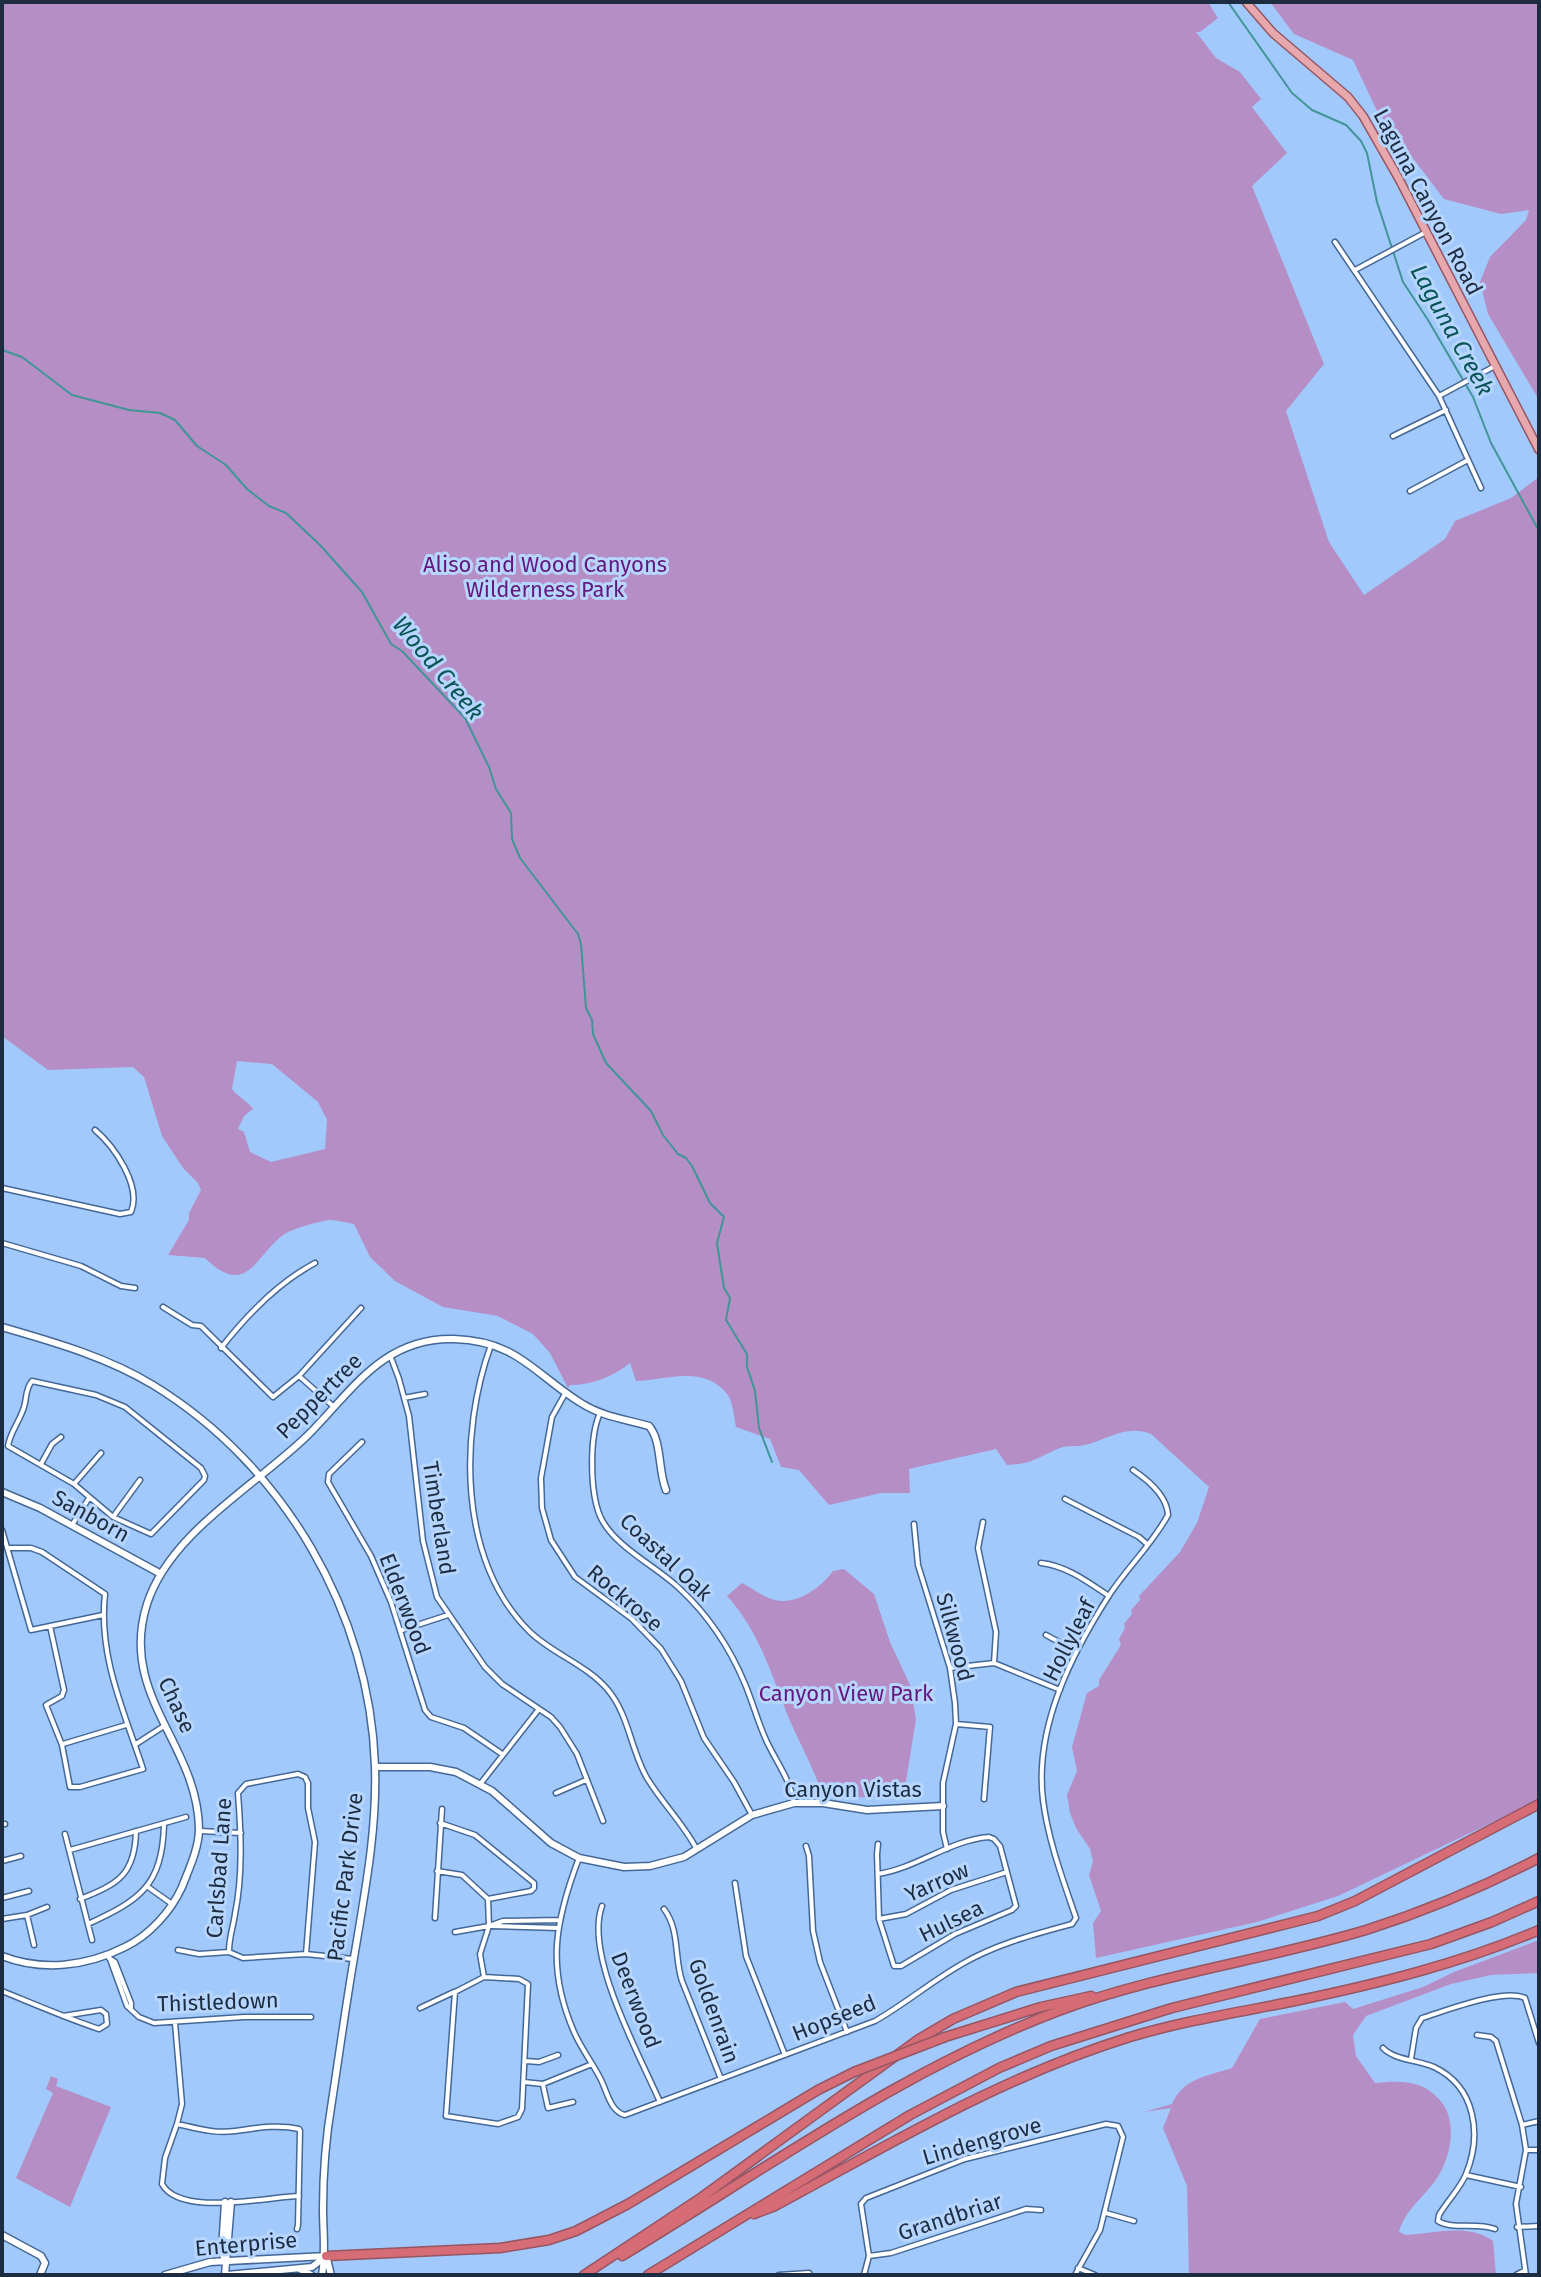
<svg xmlns="http://www.w3.org/2000/svg" width="1541" height="2277" viewBox="0 0 1541 2277" font-family="'Fira Sans',sans-serif">
<style>
.green{fill:#b58ec6;fill-rule:evenodd}
.lines{fill:none;stroke-linecap:round;stroke-linejoin:round}
.stream{stroke:#429596;stroke-width:2}
.street-casing{stroke:#446795;stroke-width:7}
.secondary-casing{stroke:#446795;stroke-width:9}
.primary-casing{stroke:#955663;stroke-width:10}
.highway-casing{stroke:#955663;stroke-width:11}
.street{stroke:#fff;stroke-width:4}
.secondary{stroke:#fff;stroke-width:6}
.primary{stroke:#e6a7ad;stroke-width:7}
.highway{stroke:#d66c76;stroke-width:8}
.highway-bridge-casing{stroke:#955663;stroke-width:11;stroke-linecap:butt}
.highway-bridge{stroke:#d66c76;stroke-width:8}
.labels{text-anchor:middle;dominant-baseline:central;stroke-width:6;stroke-linejoin:round;paint-order:stroke}
.street-label{font-size:22px;fill:#1d2c40;stroke:#b6d6ff}
.park-label{font-size:22px;fill:#64187d;stroke:#b6d6ff}
.water-label{font-size:24px;font-style:italic;fill:#0b5455;stroke:#b6d6ff}
</style>
<rect width="100%" height="100%" fill="#a2c9fc"/>
<!-- green -->
<path class="green" d="M2 2H1208L1218 18 1200 32H1196L1216 58 1240 72 1261 99 1252 107 1287 153 1252 186 1324 364 1286 411 1329 542 1364 595 1445 539 1455 521 1511 498 1539 477V1800L1338 1896 1257 1922 1096 1958 1093 1923 1101 1911 1089 1875 1093 1861 1090 1849 1076 1828 1070 1813 1067 1795 1077 1771 1072 1747 1087 1693 1099 1686V1680L1121 1645 1119 1639 1125 1628 1124 1624 1132 1614 1131 1610 1140 1600 1139 1596 1180 1552 1197 1523 1209 1487 1151 1434C1127 1424 1108 1439 1085 1445 1077 1447 1068 1445 1060 1448 1038 1457 1033 1464 1007 1465L996 1449 909 1469 910 1493H881L829 1505 799 1470 781 1467 770 1439 736 1427C734 1417 733 1403 728 1395 704 1364 667 1380 636 1381L630 1363C613 1377 592 1385 570 1385L568 1388 550 1353 533 1334 498 1316 443 1307 395 1281 370 1257 354 1224C347 1223 338 1220 330 1220 322 1220 289 1230 283 1235 255 1256 247 1299 205 1258L168 1255 189 1220V1213L201 1190 198 1183 183 1168 162 1136 144 1077 133 1067 48 1070 2 1036ZM237 1061 272 1064 318 1102 327 1120 325 1149 271 1162 250 1152 244 1132 238 1129 244 1116 253 1109C250 1103 238 1097 232 1089Z
M1270 2H1539V400L1488 314 1480 282 1490 257 1526 220 1529 210 1501 214 1444 199 1377 111 1353 60 1294 34Z
M844 1569 874 1594 890 1642 910 1685 916 1719 904 1794C873 1803 840 1793 808 1792L819 1785C809 1758 794 1733 784 1706 769 1666 756 1628 727 1596L742 1583C751 1588 761 1595 771 1599 794 1607 820 1589 833 1571Z
M1539 1940V1973L1491 1975 1451 1984 1366 2016 1353 2035 1356 2056 1375 2083C1400 2081 1420 2079 1439 2099 1459 2120 1451 2159 1435 2181 1422 2199 1405 2210 1399 2232L1406 2235C1434 2233 1470 2223 1493 2241L1496 2275H1189L1187 2186 1163 2128 1171 2108 1144 2112 1172 2104C1183 2078 1208 2076 1232 2068L1260 2019 1345 2002 1353 2009 1423 1987 1454 1972Z
M51 2076 58 2079 56 2086 111 2107 70 2207 16 2178 53 2093 46 2089Z"/>
<g class="lines">
<!-- stream -->
<path class="stream" d="M1228 2 1292 93 1312 110 1346 125 1361 141 1367 153 1377 202 1403 282 1428 320 1473 397 1491 443 1539 531
M2 350 22 357 72 395 129 410 160 413 175 420 197 446 226 465 247 489 269 506 286 513 320 545 362 592 391 644 402 651 465 718 489 767 496 789 511 813 512 839 520 858 578 934 581 944 586 1008 592 1020 593 1034 606 1063 651 1111 663 1135 678 1154 686 1158 692 1166 710 1203 724 1217 717 1243 724 1288 730 1298 726 1320 747 1354V1367L755 1391 759 1428 772 1462"/>
<!-- street casing -->
<g class="street-casing">
<path id="street" d="M1335 242 1439 396 1481 488
M1355 270 1426 232
M1439 396 1495 366
M1393 436 1446 410
M1410 491 1468 460
M2 1188 120 1214 131 1212C142 1186 114 1146 95 1130
M2 1243 81 1266 121 1286 135 1288
M163 1307 192 1325 201 1326 273 1397 299 1376 361 1308
M491 1345C459 1433 458 1562 530 1632 553 1654 587 1665 608 1690 629 1715 631 1751 647 1778 662 1803 683 1823 696 1848
M221 1348C246 1316 279 1282 315 1263
M390 1355 399 1379 409 1416 423 1541 437 1597 485 1667 502 1684 551 1717 560 1727 577 1754 603 1821
M299 1376 334 1407
M32 1381 96 1395 125 1407 201 1468 205 1476 204 1480 151 1534 113 1517 74 1484 8 1446C10 1432 20 1421 24 1407 27 1398 25 1389 32 1381Z
M566 1392 552 1417 541 1478 542 1508 551 1540 575 1577 632 1619 661 1649 681 1681 704 1738 734 1782 752 1815
M404 1398 425 1394
M600 1413C589 1437 590 1492 600 1516 613 1546 656 1566 680 1589 709 1616 730 1648 745 1684 753 1703 758 1723 767 1742 777 1763 790 1779 794 1803
M362 1442 329 1474 328 1482 371 1556 391 1602 425 1710 431 1717 464 1728 502 1754
M41 1464 52 1444 61 1437
M74 1484 101 1453
M1065 1499 1139 1537 1147 1544
M113 1517 140 1480
M983 1522 978 1548 996 1632 994 1663
M914 1524 918 1565 950 1668 955 1703 956 1724 943 1783V1832L947 1849
M72 1525 89 1498
M2 1530 31 1630 103 1615
M7 1548H31L42 1552 105 1594C98 1656 124 1711 143 1769L80 1787H70L62 1745 46 1705 62 1696 64 1690 50 1626
M1041 1563C1067 1566 1088 1582 1109 1596
M402 1630 448 1615
M1046 1635 1076 1651
M950 1668 994 1663 1060 1690
M956 1724 990 1727 984 1799
M63 1744 126 1725
M136 1744 164 1726
M481 1783 539 1709
M556 1793 586 1780
M440 1823 475 1835 534 1883V1888L531 1891 488 1899
M2 1824H5
M200 1831 241 1833
M65 1834 92 1940
M806 1846 809 1856 813 1931 820 1962 847 2032
M70 1850 186 1817
M579 1858C555 1921 546 1968 574 2032 581 2048 591 2061 599 2076 607 2089 609 2111 625 2115L875 2021C905 2004 932 1981 962 1964 996 1944 1035 1934 1072 1924L1076 1918C1063 1880 1048 1840 1043 1800 1034 1727 1072 1653 1110 1594 1128 1567 1153 1543 1168 1515 1167 1496 1148 1480 1133 1470
M2 1861 21 1856
M437 1871 462 1875 488 1899 489 1926 480 1954 484 1977 519 1979 528 1984 522 2109 518 2117 498 2124 446 2116 455 1992 484 1977
M878 1874C917 1868 950 1840 989 1837L994 1839 1000 1846 1016 1906 1012 1910 955 1934 901 1966H894L879 1919 877 1854 878 1844
M735 1883 746 1956 785 2055
M148 1887 172 1904
M2 1898 29 1891
M80 1899C118 1884 135 1875 136 1831
M602 1906C584 1955 639 2054 660 2102
M664 1909C680 1930 674 1957 682 1981L721 2079
M27 1915 47 1907
M435 1918 442 1809
M2 1919 27 1915 34 1945
M879 1919 906 1914 951 1890 1007 1872
M88 1924C140 1900 162 1886 164 1825
M491 1926 558 1928
M455 1932 489 1926 503 1921 559 1920
M178 1950 199 1954 229 1952 243 1958 306 1954 353 1959
M229 1952C229 1937 233 1928 235 1914 243 1875 241 1832 238 1793L246 1784 298 1774 305 1777 308 1783V1808L315 1842 306 1954
M109 1958 115 1962 131 2003V2009
M110 1959 127 2006 139 2017 154 2023 244 2017H311
M2 1991C34 2004 66 2018 99 2029L107 2024 106 2014 101 2010 63 2016
M420 2008 454 1992
M175 2023 182 2104 177 2124
M1477 2035 1491 2037 1496 2041 1522 2125 1526 2150 1516 2204 1526 2275
M1383 2048C1394 2060 1418 2060 1434 2067 1476 2087 1482 2135 1466 2174 1460 2189 1447 2201 1439 2215L1438 2221C1452 2230 1477 2222 1495 2229
M1411 2059 1416 2028 1422 2018C1445 2011 1503 1988 1525 1998L1539 2043
M526 2061 539 2062 558 2055
M524 2082 543 2084 592 2064
M543 2085 548 2108 573 2102
M1522 2125 1539 2121
M1526 2150H1539
M1466 2175 1521 2187
M1106 2213 1134 2221
M1517 2227 1539 2226
M297 2229 298 2225 300 2131 299 2129C278 2124 256 2128 235 2131 215 2134 196 2128 177 2124L165 2158 162 2184C180 2217 266 2197 299 2196
M869 2256 891 2253 1026 2209 1041 2210
M1078 2268 1095 2275
M779 2275 809 2273
M864 2275 869 2256 861 2204 866 2198 965 2159 1106 2124 1118 2126 1123 2137 1100 2230 1075 2275
M1516 2275 1524 2271"/>
</g>
<!-- secondary casing -->
<g class="secondary-casing">
<path id="secondary" d="M2 1327C54 1342 107 1357 153 1385 284 1465 370 1613 375 1766 377 1827 366 1886 356 1946 347 1997 340 2049 332 2101 326 2136 323 2173 323 2209 323 2232 326 2252 322 2275
M2 1492 40 1508 161 1574
M375 1767H430L456 1772 492 1791 551 1843 579 1858 624 1867 650 1866 684 1857 752 1815 794 1803H823L867 1810 943 1806
M2 1956C43 1972 87 1966 125 1947 150 1935 171 1911 182 1887 189 1869 199 1848 199 1829 198 1744 118 1695 147 1604 170 1532 256 1486 308 1435 352 1391 383 1337 454 1339 518 1341 534 1374 581 1403 603 1417 625 1419 649 1426 662 1441 658 1471 666 1490
M2 2235 41 2256 45 2263 40 2275
M327 2259 331 2275
M225 2262 222 2250 225 2202
M300 2269 311 2275
M165 2275 210 2262 326 2256
M225 2275 231 2202
M227 2275 312 2267 326 2256"/>
</g>
<!-- primary casing -->
<g class="primary-casing">
<path id="primary" d="M1246 2 1273 33 1348 97 1363 116 1399 179 1539 450"/>
</g>
<!-- highway casing -->
<g class="highway-casing">
<path id="highway" d="M945 2037 1041 2007 1091 1996
M754 2214 775 2206C890 2144 1003 2076 1130 2037 1183 2021 1240 2012 1295 2001 1377 1984 1462 1963 1539 1930
M326 2256 500 2248 549 2240 576 2231 628 2204 818 2090 854 2072
M622 2256C765 2170 903 2069 1061 2010 1159 1974 1265 1960 1366 1930 1426 1911 1483 1887 1539 1858
M584 2275 702 2197 919 2039 953 2019 1016 1992 1318 1916 1355 1901 1539 1804
M648 2275 910 2115 999 2068 1051 2046 1172 2008 1431 1944 1492 1922 1539 1901"/>
</g>
<!-- street -->
<use href="#street" class="street"/>
<!-- secondary -->
<use href="#secondary" class="secondary"/>
<!-- primary -->
<use href="#primary" class="primary"/>
<!-- highway -->
<use href="#highway" class="highway"/>
<!-- highway-bridge casing -->
<g class="highway-bridge-casing">
<path id="highway-bridge" d="M854 2072 945 2037"/>
</g>
<!-- highway-bridge -->
<use href="#highway-bridge" class="highway-bridge"/>
</g>
<g class="labels">
<!-- street labels -->
<g class="street-label">
<text transform="translate(1428 202) rotate(62)">Laguna Canyon Road</text>
<text transform="translate(319 1396) rotate(-45)">Peppertree</text>
<text transform="translate(91 1516) rotate(29)">Sanborn</text>
<text transform="translate(439 1518) rotate(81)">Timberland</text>
<text transform="translate(666 1557) rotate(43)">Coastal Oak</text>
<text transform="translate(625 1598) rotate(40)">Rockrose</text>
<text transform="translate(405 1604) rotate(69)">Elderwood</text>
<text transform="translate(955 1637) rotate(75)">Silkwood</text>
<text transform="translate(1069 1640) rotate(-63)">Hollyleaf</text>
<text transform="translate(177 1705) rotate(65)">Chase</text>
<text x="853" y="1789">Canyon Vistas</text>
<text transform="translate(219 1868) rotate(-86)">Carlsbad Lane</text>
<text transform="translate(345 1877) rotate(-83)">Pacific Park Drive</text>
<text transform="translate(937 1882) rotate(-24)">Yarrow</text>
<text transform="translate(951 1921) rotate(-26)">Hulsea</text>
<text transform="translate(636 2000) rotate(69)">Deerwood</text>
<text transform="translate(218 2002) rotate(-2)">Thistledown</text>
<text transform="translate(714 2011) rotate(70)">Goldenrain</text>
<text transform="translate(834 2018) rotate(-22)">Hopseed</text>
<text transform="translate(982 2141) rotate(-16)">Lindengrove</text>
<text transform="translate(950 2217) rotate(-18)">Grandbriar</text>
<text transform="translate(246 2244) rotate(-5)">Enterprise</text>
</g>
<!-- park labels -->
<g class="park-label">
<text x="545" y="564">Aliso and Wood Canyons<tspan x="545" dy="25">Wilderness Park</tspan></text>
<text x="846" y="1693">Canyon View Park</text>
</g>
<!-- water labels -->
<g class="water-label">
<text transform="translate(1452 330) rotate(61)">Laguna Creek</text>
<text transform="translate(438 668) rotate(50)">Wood Creek</text>
</g>
</g>
<!-- border -->
<rect width="1541" height="2277" fill="none" stroke="#1d2c40" stroke-width="8"/>
</svg>
